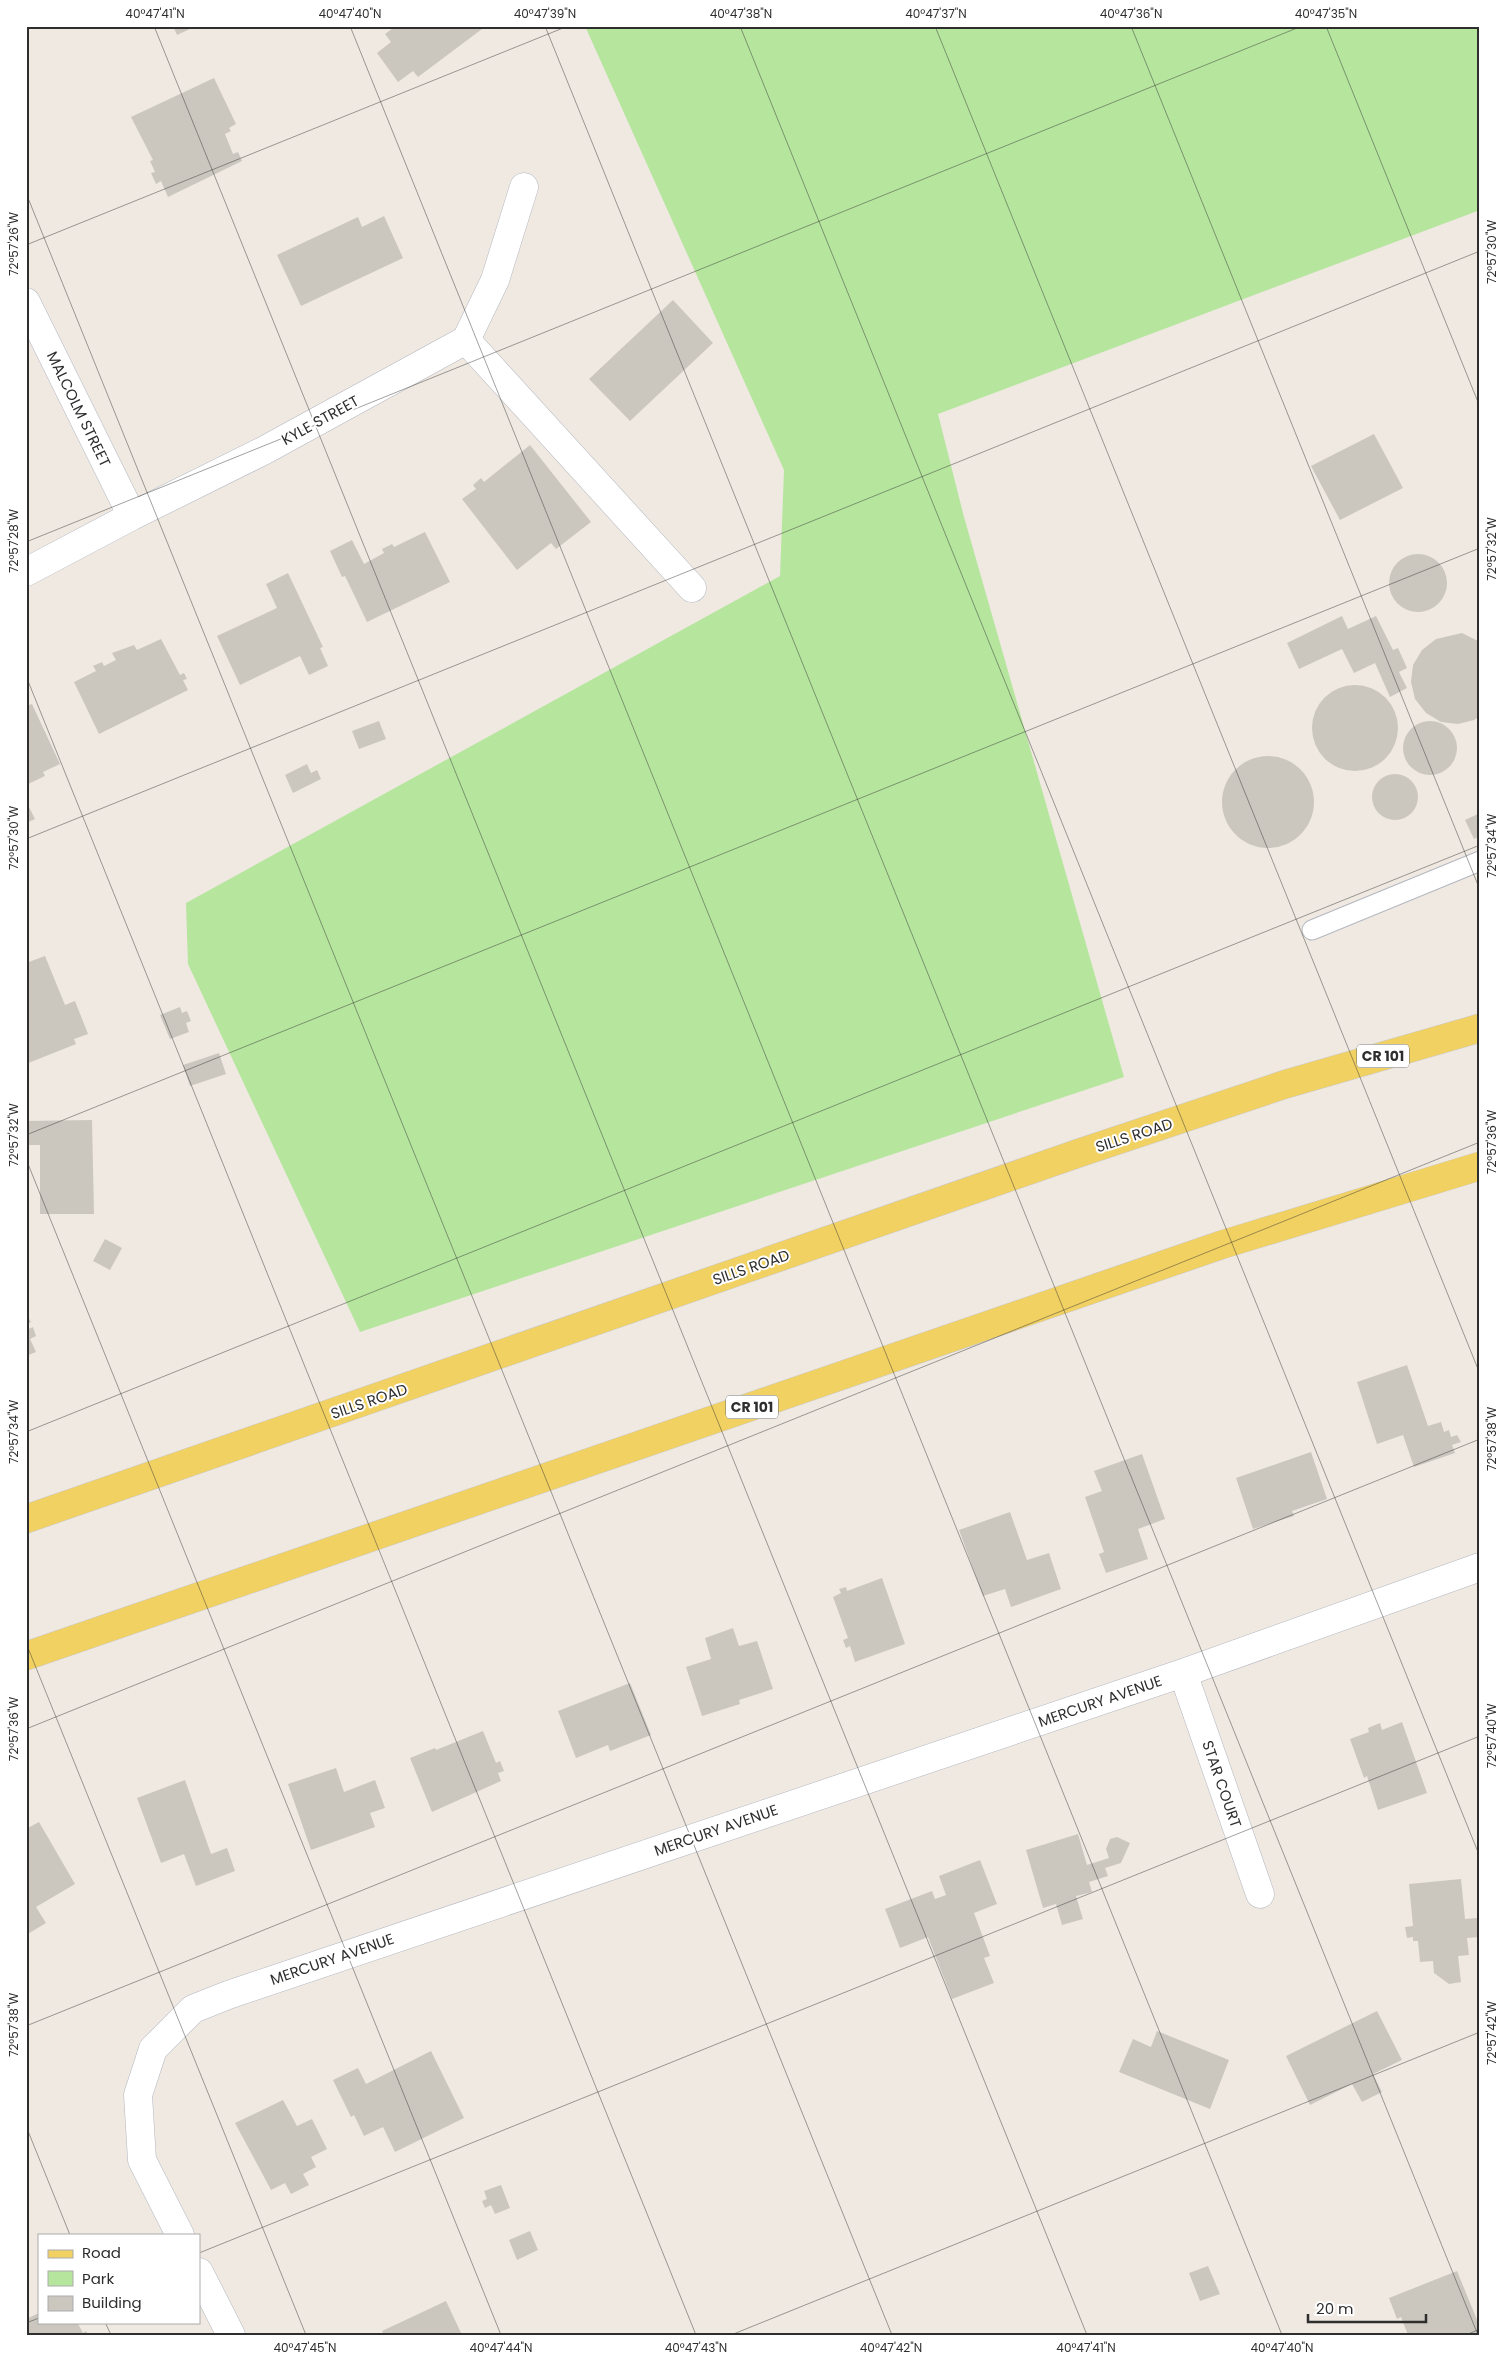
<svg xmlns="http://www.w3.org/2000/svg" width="1506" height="2361" viewBox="0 0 1506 2361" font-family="Poppins,sans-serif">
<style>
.green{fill:#b6e59e}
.building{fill:#cbc7bf}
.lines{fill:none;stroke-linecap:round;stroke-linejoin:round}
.service-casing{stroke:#b4b7c1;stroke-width:21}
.minor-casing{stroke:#b4b7c1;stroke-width:29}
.primary-casing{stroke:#c9c9c9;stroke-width:29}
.service{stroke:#fff;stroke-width:19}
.minor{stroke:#fff;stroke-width:28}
.primary{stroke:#f2d163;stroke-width:28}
.ticks{fill:none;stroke:#2e2e2e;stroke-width:1;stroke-opacity:0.45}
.labels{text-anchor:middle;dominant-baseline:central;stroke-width:4;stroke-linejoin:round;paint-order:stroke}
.shield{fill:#fff;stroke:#6d6d6d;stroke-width:1}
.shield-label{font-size:14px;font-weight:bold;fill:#2e2e2e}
.street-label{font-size:15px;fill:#2e2e2e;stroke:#fff}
.neatline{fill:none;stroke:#2e2e2e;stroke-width:2}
.ticks-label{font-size:12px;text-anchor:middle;fill:#2e2e2e}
</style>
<rect width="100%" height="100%" fill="#efe9e1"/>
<!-- green -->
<path class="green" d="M585 26H1480V210L938 414 964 517 1124 1077 360 1332 188 964 186 903 780 576 784 470Z"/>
<!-- building -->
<path class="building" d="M173 26H196L177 35Z
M396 26H486L418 77 413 71 398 82 377 53 391 42 385 34Z
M214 78 236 124 229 128 231 131 225 134 233 154 238 152 242 161 168 197 161 181 156 184 151 173 155 172 150 161 153 160 131 117Z
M384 216 403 258 301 306 277 255 358 217 362 227Z
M673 300 713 343 630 421 589 379Z
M1374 434 1403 488 1340 520 1311 466Z
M530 445 591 522 556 549 551 543 517 570 462 499 476 489 473 485 481 478 484 482Z
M425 532 450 582 367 622 345 576 342 577 330 551 352 540 364 564 384 553 382 549 392 544 394 547Z
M1389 583a29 29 0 1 1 58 0a29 29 0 1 1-58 0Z
M288 573 323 647 320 648 328 666 309 675 300 656 240 685 217 636 277 608 266 584Z
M1342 616 1348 629 1376 616 1393 650 1398 648 1407 668 1399 672 1407 688 1390 697 1375 663 1354 673 1342 649 1299 669 1287 643Z
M1462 633 1480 642V716L1474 720 1458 724 1441 722 1426 713 1415 699 1411 682 1413 665 1422 650 1436 639Z
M161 639 180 675 184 673 187 679 183 680 188 690 99 734 74 682 96 671 93 666 102 662 104 666 116 660 112 653 134 645 137 650Z
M1312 728a43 43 0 1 1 86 0a43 43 0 1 1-86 0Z
M32 704 60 764 43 772 45 776 26 785V706Z
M379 721 386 739 359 749 352 731Z
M1403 748a27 27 0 1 1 54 0a27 27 0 1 1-54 0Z
M1222 802a46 46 0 1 1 92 0a46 46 0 1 1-92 0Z
M307 764 311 773 317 770 321 779 293 793 285 775Z
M1372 797a23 23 0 1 1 46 0a23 23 0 1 1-46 0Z
M26 801 35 819 26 823Z
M1480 813V836L1474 839 1465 820Z
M45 956 65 1005 75 1001 88 1034 74 1039 76 1044 26 1064V963Z
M180 1007 182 1013 187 1011 191 1021 186 1023 189 1032 170 1039 160 1015Z
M219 1053 226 1074 190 1086 183 1065Z
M92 1120 94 1214H40V1145H26V1121Z
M105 1239 122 1248 110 1270 93 1261Z
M28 1317 31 1322 26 1325V1318Z
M33 1327 36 1336 30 1339 36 1352 26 1356V1330Z
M1407 1365 1428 1426 1441 1422 1444 1432 1449 1430 1451 1437 1457 1435 1461 1442 1452 1445 1455 1453 1414 1467 1403 1435 1377 1444 1357 1382Z
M1311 1452 1327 1499 1292 1511 1294 1516 1253 1529 1236 1478Z
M1142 1454 1165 1519 1138 1529 1148 1559 1106 1573 1099 1554 1104 1552 1085 1497 1102 1491 1094 1471Z
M1010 1512 1027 1560 1049 1553 1061 1589 1011 1607 1005 1589 983 1596 959 1530Z
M882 1578 905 1644 855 1662 850 1646 846 1648 843 1640 848 1638 833 1597 841 1593 839 1589 846 1587 847 1591Z
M733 1628 739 1646 757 1641 773 1689 739 1700 740 1704 702 1716 686 1667 711 1659 705 1638Z
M630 1683 651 1735 610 1751 608 1745 576 1758 558 1711Z
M1402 1722 1427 1793 1378 1810 1367 1776 1364 1778 1350 1739 1369 1732 1368 1728 1380 1723 1382 1730Z
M483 1731 496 1763 500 1761 504 1771 498 1773 501 1781 432 1812 410 1758 435 1748 436 1750Z
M336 1768 344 1792 375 1780 385 1808 370 1813 375 1827 311 1850 288 1784Z
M185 1780 211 1854 227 1848 235 1871 196 1886 184 1854 161 1863 137 1798Z
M39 1822 75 1884 36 1907 46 1923 26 1935V1829Z
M1078 1834 1087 1865 1109 1858 1106 1849 1110 1839 1117 1837 1130 1843 1121 1863 1105 1868 1108 1876 1089 1882 1092 1892 1076 1896 1083 1919 1062 1925 1056 1904 1043 1908 1026 1850Z
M980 1860 997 1904 974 1913 990 1956 984 1958 994 1983 952 1999 928 1937 900 1948 885 1909 932 1891 935 1899 946 1895 939 1876Z
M1461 1879 1465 1919 1477 1918 1479 1937 1467 1938 1469 1955 1458 1956 1461 1982 1449 1984 1434 1973 1433 1961 1420 1962 1418 1941H1413V1937L1407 1938 1405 1927 1413 1926 1409 1884Z
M1377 2011 1402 2060 1373 2074 1382 2092 1362 2102 1352 2084 1310 2105 1286 2056Z
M1157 2031 1229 2060 1210 2109 1119 2072 1133 2039 1151 2047Z
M431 2051 464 2118 395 2152 383 2127 364 2136 354 2115 351 2117 333 2080 358 2068 366 2084Z
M283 2100 297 2126 312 2119 327 2149 311 2157 316 2167 303 2174 309 2185 291 2194 285 2183 271 2190 235 2123Z
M501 2185 510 2208 495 2214 491 2205 485 2208 482 2201 487 2199 484 2191Z
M530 2231 538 2250 517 2260 509 2240Z
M1208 2266 1220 2294 1200 2301 1189 2273Z
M1457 2271 1480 2327V2335H1408L1401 2317 1397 2319 1389 2298Z
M446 2301 462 2335H384L382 2331Z
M39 2313V2322H77L83 2333 86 2331 88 2335H26V2319Z"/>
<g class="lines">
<!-- service casing -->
<g class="service-casing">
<path id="service" d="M1312 930 1480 861"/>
</g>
<!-- minor casing -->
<g class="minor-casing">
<path id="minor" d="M26 302 132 516
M466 340 692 588
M26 572 132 516 263 451 466 340 495 280 524 187
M1183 1673 1260 1894
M180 2235 142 2160 138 2095 153 2049 193 2009 228 1995 1183 1673 1480 1567
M199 2272 231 2335"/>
</g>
<!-- primary casing -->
<g class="primary-casing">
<path id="primary" d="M26 1519 1079 1153 1286 1084 1480 1028
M26 1656 1221 1245 1480 1166"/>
</g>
<!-- service -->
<use href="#service" class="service"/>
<!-- minor -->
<use href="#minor" class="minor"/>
<!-- primary -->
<use href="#primary" class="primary"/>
</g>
<!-- ticks -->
<path class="ticks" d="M154 26 1087 2335M350 26 1282 2335M545 26 1478 2335M740 26 1480 1857M935 26 1480 1374M1131 26 1480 890M1326 26 1480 407M26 193 892 2335M26 245 568 26M26 542 1302 26M26 676 696 2335M26 839 1480 251M26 1135 1480 548M26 1159 501 2335M26 1432 1480 845M26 1643 306 2335M26 1729 1480 1142M26 2026 1480 1439M26 2126 70 2235M199 2253 1480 1736M105 2322 111 2335M26 2323 39 2318M731 2335 1480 2032M1466 2335 1480 2329"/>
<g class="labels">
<!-- shield labels -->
<g class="shield">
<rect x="1357" y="1044.5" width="52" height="23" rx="4"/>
<rect x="726" y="1395.5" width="52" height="23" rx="4"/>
</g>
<g class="shield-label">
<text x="1383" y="1056">CR 101</text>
<text x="752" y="1407">CR 101</text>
</g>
<!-- street labels -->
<g class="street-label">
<text transform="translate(79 409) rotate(64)">MALCOLM STREET</text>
<text transform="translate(320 420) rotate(-29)">KYLE STREET</text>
<text transform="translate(1134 1135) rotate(-18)">SILLS ROAD</text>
<text transform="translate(751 1267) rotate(-19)">SILLS ROAD</text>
<text transform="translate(369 1401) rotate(-19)">SILLS ROAD</text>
<text transform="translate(1100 1701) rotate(-19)">MERCURY AVENUE</text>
<text transform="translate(1222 1784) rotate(71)">STAR COURT</text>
<text transform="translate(716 1830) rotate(-19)">MERCURY AVENUE</text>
<text transform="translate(332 1959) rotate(-19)">MERCURY AVENUE</text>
</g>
</g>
<!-- border -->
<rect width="1506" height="2361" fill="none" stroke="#ffffff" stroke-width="55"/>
<!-- legend -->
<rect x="38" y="2234" width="162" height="90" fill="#ffffff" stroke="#ababab"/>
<rect x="48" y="2250" width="25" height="8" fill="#f2d163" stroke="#ababab"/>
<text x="82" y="2258" font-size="15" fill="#2e2e2e">Road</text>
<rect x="48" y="2271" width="25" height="15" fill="#b6e59e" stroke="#ababab"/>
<text x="82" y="2284" font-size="15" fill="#2e2e2e">Park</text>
<rect x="48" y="2296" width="25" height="15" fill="#cbc7bf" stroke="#ababab"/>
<text x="82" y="2308" font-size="15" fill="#2e2e2e">Building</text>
<!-- scale -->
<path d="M1308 2314v8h118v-8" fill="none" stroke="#2e2e2e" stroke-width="2.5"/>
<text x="1316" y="2314" font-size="15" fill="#2e2e2e" stroke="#ffffff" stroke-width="4" paint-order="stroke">20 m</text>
<rect x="28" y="28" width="1450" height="2306" class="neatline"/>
<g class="ticks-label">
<text x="155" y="18">40°47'41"N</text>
<text x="350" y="18">40°47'40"N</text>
<text x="545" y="18">40°47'39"N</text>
<text x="741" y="18">40°47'38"N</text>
<text x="936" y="18">40°47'37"N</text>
<text x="1131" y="18">40°47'36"N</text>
<text x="1326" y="18">40°47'35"N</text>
<text transform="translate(14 244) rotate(-90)" y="4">72°57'26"W</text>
<text transform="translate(1492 252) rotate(-90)" y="4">72°57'30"W</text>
<text transform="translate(14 541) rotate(-90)" y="4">72°57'28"W</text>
<text transform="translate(1492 549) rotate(-90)" y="4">72°57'32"W</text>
<text transform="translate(14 838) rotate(-90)" y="4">72°57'30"W</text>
<text transform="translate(1492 846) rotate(-90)" y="4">72°57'34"W</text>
<text transform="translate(14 1135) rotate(-90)" y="4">72°57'32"W</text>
<text transform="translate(1492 1142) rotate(-90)" y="4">72°57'36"W</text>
<text transform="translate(14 1432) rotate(-90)" y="4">72°57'34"W</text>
<text transform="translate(1492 1439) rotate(-90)" y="4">72°57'38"W</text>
<text transform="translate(14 1729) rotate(-90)" y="4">72°57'36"W</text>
<text transform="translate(1492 1736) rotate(-90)" y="4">72°57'40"W</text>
<text transform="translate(14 2025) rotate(-90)" y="4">72°57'38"W</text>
<text transform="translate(1492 2033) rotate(-90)" y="4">72°57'42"W</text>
<text x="305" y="2352">40°47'45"N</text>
<text x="501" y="2352">40°47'44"N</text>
<text x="696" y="2352">40°47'43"N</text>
<text x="891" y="2352">40°47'42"N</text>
<text x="1086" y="2352">40°47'41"N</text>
<text x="1282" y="2352">40°47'40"N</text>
</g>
</svg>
